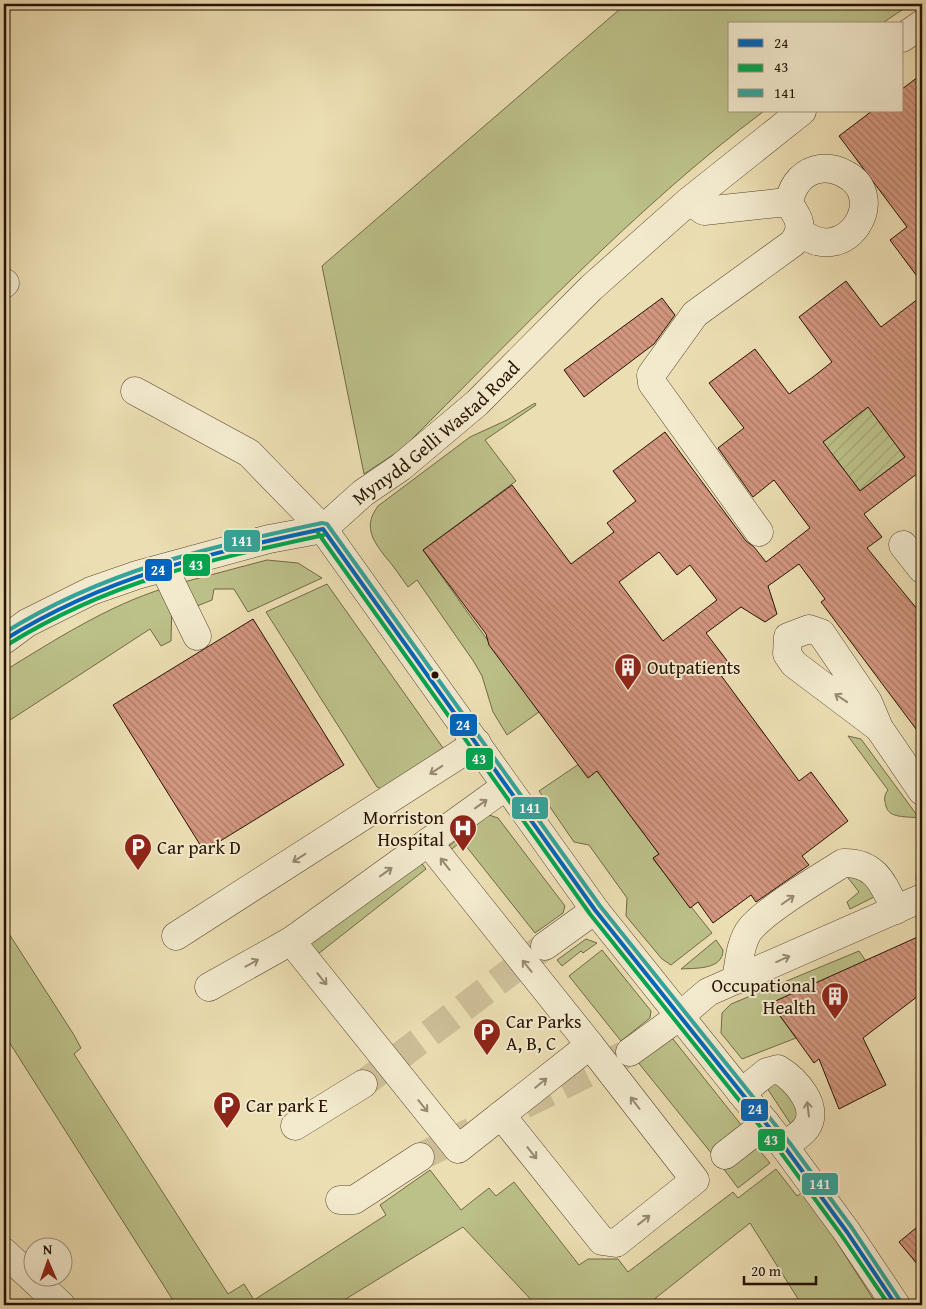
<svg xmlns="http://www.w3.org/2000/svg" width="926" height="1309" viewBox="0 0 926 1309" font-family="'Gentium Book Plus',serif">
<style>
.grass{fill:#bcc089;stroke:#726946}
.garden{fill:url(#garden-furrows);stroke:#726946}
.building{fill:url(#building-back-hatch);stroke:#271202;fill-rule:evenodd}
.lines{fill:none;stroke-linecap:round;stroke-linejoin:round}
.minor-tunnel{stroke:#cebf98;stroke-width:28;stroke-dasharray:28 14;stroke-linecap:butt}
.minor-casing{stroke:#58452e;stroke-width:29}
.minor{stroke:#f3eace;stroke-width:28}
.bus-1-casing{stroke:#f3eace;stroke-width:8}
.bus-2-casing{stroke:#f3eace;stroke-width:8}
.bus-3-casing{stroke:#f3eace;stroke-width:8}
.bus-1{stroke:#0065bd;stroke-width:4}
.bus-2{stroke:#00a651;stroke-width:4}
.bus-3{stroke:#34a49a;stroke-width:4}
.oneway{stroke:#978972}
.bus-dot{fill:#271202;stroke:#f3eace;stroke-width:2}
.labels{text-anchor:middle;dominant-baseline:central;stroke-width:4;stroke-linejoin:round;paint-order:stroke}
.street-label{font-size:19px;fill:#271202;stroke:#f3eace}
.poi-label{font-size:19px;fill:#271202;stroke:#f3eace;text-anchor:start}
.line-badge{stroke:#f3eace;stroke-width:2}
.badge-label{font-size:14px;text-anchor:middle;font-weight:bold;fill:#fff}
</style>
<defs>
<pattern id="garden-furrows" width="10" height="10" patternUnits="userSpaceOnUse" patternTransform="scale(1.25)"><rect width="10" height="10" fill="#bcc089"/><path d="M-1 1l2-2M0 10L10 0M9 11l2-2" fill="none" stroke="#a2a475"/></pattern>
<pattern id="building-back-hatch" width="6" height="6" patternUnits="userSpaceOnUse" patternTransform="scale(1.25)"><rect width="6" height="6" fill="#d3967f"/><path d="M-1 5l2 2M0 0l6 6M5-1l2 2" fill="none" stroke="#ab7966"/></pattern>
</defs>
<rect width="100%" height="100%" fill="#ecdeb3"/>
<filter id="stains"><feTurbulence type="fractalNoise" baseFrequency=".004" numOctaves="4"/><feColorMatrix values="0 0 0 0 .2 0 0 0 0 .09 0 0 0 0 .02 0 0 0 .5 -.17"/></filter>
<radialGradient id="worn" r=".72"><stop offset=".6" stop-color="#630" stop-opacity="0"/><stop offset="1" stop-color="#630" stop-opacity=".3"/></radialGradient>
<!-- grass -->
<path class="grass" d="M618 4H911L881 24H730V111H764C632 210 519 333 402 449L364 474 322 266 620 9Z
M535 403 536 405 485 440 516 481 423 550 539 712 507 735 493 712 482 676 474 662 417 580 408 587C400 576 393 565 384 555 371 538 364 525 378 506L470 437 507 420Z
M267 560 298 563 322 578 248 612 234 589H214L212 600 197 606 184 582Z
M327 584 448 755 384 790 377 787 266 612Z
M165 588 172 602 171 641 161 646 150 629 4 724V671C55 640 107 606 165 588Z
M848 736 861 739 922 822V876L916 880 919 818C907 816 889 819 886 806 884 799 884 795 888 790Z
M579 764 597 771 659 854 653 859 712 933 671 965 662 959 626 916 627 898 589 845 574 842 539 791Z
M489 815 498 818 565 906 563 913 535 933 462 841 448 852 445 849Z
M416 856 426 869 318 954 310 944Z
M842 870 857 872 876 896 850 909 847 902 859 892Z
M4 926 74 1035 81 1048 74 1054 228 1294 244 1284 254 1300 386 1215 380 1205 430 1170 461 1210 489 1188 496 1196 514 1182 579 1265 588 1259H618L628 1272 733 1192 738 1198 776 1169 797 1196 804 1191 877 1305H802L750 1223 647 1305H536L463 1227 336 1305H176L4 1034Z
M586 939 597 943 583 953 581 951 562 966 557 960Z
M716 940 723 950C723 970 695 968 681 969Z
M602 950 651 1011 650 1018 621 1041 569 976Z
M859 951 866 961 771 1004 796 1038 742 1059 721 1033 722 1013 731 1004Z
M667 1038 673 1039 742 1126 712 1154 637 1061Z
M774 1078 803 1106 792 1126 765 1085Z
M755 1145 770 1163 738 1188 723 1168Z"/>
<!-- garden -->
<path class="garden" d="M868 407 905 457 860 491 823 442Z"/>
<!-- building -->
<path class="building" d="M922 74V283L890 240 907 227 839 136 872 111H902V89Z
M846 281 881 327 922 296V479L918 473 864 514 882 537 867 548 922 615V737L821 602 825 599 799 564 768 586 777 614 765 622 741 607 706 633 728 662 717 670 799 781 811 772 848 821 802 856 809 865 756 902 751 895 713 923 698 902 690 908 653 858 659 854 597 771 588 778 489 645 486 634 423 550 512 485 571 564 614 532 607 523 636 501 613 471 665 432 746 541 754 547 766 562 810 528 774 480 753 497 718 448 744 428 709 383 755 349 789 394 813 377 832 362 799 317ZM868 407 905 457 860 491 823 442ZM659 552 677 575 690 565 717 600 663 641 619 582Z
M662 298 675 315 654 344 584 397 564 370Z
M253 619 344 765 204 851 113 705Z
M922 935V993L863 1038 886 1085 839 1109 819 1059 814 1063 771 1003Z
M922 1223V1270L899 1242Z"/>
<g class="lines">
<!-- minor-tunnel -->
<path class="minor-tunnel" d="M363 1084 542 948
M524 1105 626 1054
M420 1157 472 1131"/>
<!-- minor casing -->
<g class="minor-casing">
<g id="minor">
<path d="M902 38 922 24"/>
<path d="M689 201 704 211 778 203 789 204C800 219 804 227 793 243L695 314 651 375 652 383 759 532"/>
<path d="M789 204C791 189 799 175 815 170 825 167 836 169 845 174 890 197 846 269 800 232"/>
<path d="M4 284 5 283"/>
<path d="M135 391 249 453 323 529 595 910 784 1146 847 1232 896 1305"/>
<path d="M903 545 922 569"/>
<path d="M164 568 197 636"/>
<path id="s1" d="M4 640 27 623 91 591 137 575 269 539 323 529 363 493 401 467 477 403 591 288 689 201 802 111"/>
<path d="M879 728 794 664 787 654 788 637 809 629 821 633 868 702 879 728 922 791"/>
<path d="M176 936 477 743"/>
<path d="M291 941 458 1149 590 1045 428 842"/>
<path d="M545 946 595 910"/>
<path d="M736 980C739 964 740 941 751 928 770 907 818 879 843 863 876 862 883 884 896 910"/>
<path d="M209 987 291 941 506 786"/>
<path d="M630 1052 680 1016 708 992 922 898"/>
<path d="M741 1093 767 1072 778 1069C795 1079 821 1107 806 1128 801 1135 790 1141 784 1146"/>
<path d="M501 1115 602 1241 616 1243 695 1180 590 1045"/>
<path d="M295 1126 363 1084"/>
<path d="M725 1155 766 1123"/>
<path d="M340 1200H354L420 1157"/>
<path d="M4 1252 61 1305"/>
</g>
</g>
<!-- minor -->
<use href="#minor" class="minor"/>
<!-- bus-1 casing -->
<g class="bus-1-casing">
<path id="bus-1" d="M323 529 595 910 784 1146 847 1232 896 1305
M4 640C107 576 206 554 323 529"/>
</g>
<!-- bus-2 casing -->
<g class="bus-2-casing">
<path id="bus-2" d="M318 533 590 914 779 1150 842 1236 889 1305
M7 645C110 581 208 560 324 535"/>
</g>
<!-- bus-3 casing -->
<g class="bus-3-casing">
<path id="bus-3" d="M4 633C103 571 208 547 322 523L327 524 600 906 789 1142 852 1228 901 1302"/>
</g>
<!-- bus-1 -->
<use href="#bus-1" class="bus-1"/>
<!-- bus-2 -->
<use href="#bus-2" class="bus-2"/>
<!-- bus-3 -->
<use href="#bus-3" class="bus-3"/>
</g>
<!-- one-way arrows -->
<defs><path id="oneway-shaft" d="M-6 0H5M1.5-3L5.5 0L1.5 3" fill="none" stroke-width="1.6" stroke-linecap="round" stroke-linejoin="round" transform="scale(1.25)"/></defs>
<g class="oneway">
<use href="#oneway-shaft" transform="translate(841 698) rotate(-146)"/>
<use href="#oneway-shaft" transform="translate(436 770) rotate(147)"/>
<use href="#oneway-shaft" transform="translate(481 804) rotate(-36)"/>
<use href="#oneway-shaft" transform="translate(299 858) rotate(147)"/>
<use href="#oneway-shaft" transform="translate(445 864) rotate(-128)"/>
<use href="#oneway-shaft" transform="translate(386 872) rotate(-36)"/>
<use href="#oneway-shaft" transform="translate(788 900) rotate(-35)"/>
<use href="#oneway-shaft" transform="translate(783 959) rotate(-24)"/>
<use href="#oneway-shaft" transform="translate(252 963) rotate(-29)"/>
<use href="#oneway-shaft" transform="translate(527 966) rotate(-129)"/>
<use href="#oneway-shaft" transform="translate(322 979) rotate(51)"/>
<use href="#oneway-shaft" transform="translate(541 1083) rotate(-39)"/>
<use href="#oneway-shaft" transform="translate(635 1103) rotate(-128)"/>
<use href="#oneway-shaft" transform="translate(423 1106) rotate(51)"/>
<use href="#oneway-shaft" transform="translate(808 1109) rotate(-97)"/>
<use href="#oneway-shaft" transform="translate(532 1153) rotate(51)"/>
<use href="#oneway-shaft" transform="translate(644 1220) rotate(-38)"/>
</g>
<!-- icons -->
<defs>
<g id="building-pin" transform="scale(1.4375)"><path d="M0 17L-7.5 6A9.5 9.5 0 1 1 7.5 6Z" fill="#8f2418" stroke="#f3eace"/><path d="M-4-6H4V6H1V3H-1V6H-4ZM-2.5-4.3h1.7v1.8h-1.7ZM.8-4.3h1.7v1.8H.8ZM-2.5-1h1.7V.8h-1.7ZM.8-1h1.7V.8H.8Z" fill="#fff"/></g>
<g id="hospital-pin" transform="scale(1.4375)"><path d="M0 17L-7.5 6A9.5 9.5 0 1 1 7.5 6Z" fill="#8f2418" stroke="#f3eace"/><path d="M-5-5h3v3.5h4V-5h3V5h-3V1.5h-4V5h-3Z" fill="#fff"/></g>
<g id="parking-pin" transform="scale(1.4375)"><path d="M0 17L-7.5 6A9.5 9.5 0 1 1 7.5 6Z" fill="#8f2418" stroke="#f3eace"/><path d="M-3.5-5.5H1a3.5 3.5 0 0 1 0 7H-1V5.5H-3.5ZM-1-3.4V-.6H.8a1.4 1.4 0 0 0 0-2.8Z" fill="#fff"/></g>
</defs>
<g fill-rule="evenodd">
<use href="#building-pin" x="628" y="667"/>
<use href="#hospital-pin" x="463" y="828"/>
<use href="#parking-pin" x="138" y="847"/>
<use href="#building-pin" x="835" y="996"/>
<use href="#parking-pin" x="487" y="1032"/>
<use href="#parking-pin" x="227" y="1105"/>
</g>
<!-- markers -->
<circle class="bus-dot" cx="435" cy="675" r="4.5"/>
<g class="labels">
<!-- street labels -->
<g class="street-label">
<text stroke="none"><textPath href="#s1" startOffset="489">Mynydd Gelli Wastad Road</textPath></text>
</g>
<!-- poi labels -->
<g class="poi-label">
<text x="647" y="667">Outpatients</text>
<text x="444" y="817" text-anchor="end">Morriston<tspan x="444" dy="22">Hospital</tspan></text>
<text x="157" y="847">Car park D</text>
<text x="816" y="985" text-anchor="end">Occupational<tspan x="816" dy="22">Health</tspan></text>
<text x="506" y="1021">Car Parks<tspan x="506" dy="22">A, B, C</tspan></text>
<text x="246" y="1105">Car park E</text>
</g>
</g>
<g class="line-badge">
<rect x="223" y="529" width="38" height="24" rx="5" fill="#34a49a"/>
<rect x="182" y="553" width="29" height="24" rx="5" fill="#00a651"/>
<rect x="144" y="558" width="29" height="24" rx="5" fill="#0065bd"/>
<rect x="449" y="713" width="29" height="24" rx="5" fill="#0065bd"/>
<rect x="465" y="747" width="29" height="24" rx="5" fill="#00a651"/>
<rect x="511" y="796" width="38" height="24" rx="5" fill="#34a49a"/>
<rect x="740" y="1098" width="29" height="24" rx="5" fill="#0065bd"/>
<rect x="757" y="1128" width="29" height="24" rx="5" fill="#00a651"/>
<rect x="801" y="1172" width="38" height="24" rx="5" fill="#34a49a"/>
</g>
<g class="badge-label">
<text x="242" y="546">141</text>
<text x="196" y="570">43</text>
<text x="158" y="575">24</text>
<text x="463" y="730">24</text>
<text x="479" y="764">43</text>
<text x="530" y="813">141</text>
<text x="755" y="1114">24</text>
<text x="771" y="1145">43</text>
<text x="820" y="1189">141</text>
</g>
<!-- margin -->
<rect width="926" height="1309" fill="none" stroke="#ecdeb3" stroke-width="20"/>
<rect x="5" y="5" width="916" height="1299" fill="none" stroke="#271202" stroke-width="2.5"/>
<rect x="10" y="10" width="906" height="1289" fill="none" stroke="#271202"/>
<!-- legend -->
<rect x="728" y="22" width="175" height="90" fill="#f3eace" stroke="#a1947c"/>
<rect x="738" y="39" width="25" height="8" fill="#0065bd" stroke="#a1947c"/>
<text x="774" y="48" font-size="15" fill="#271202">24</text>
<rect x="738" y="64" width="25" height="8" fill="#00a651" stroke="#a1947c"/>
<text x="774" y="72" font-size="15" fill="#271202">43</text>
<rect x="738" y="89" width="25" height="8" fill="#34a49a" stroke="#a1947c"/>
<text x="774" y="98" font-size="15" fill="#271202">141</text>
<!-- north arrow -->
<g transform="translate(48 1262) rotate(358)"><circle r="24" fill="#f3eace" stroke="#a1947c"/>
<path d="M0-4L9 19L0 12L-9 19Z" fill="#8f2418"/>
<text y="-8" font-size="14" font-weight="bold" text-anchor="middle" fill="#271202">N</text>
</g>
<!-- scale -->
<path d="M744 1276v8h72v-8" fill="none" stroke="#271202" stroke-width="2.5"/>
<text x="751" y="1276" font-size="15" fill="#271202" stroke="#f3eace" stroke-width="4" paint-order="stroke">20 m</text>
<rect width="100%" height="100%" filter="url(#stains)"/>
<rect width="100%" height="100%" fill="url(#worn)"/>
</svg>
